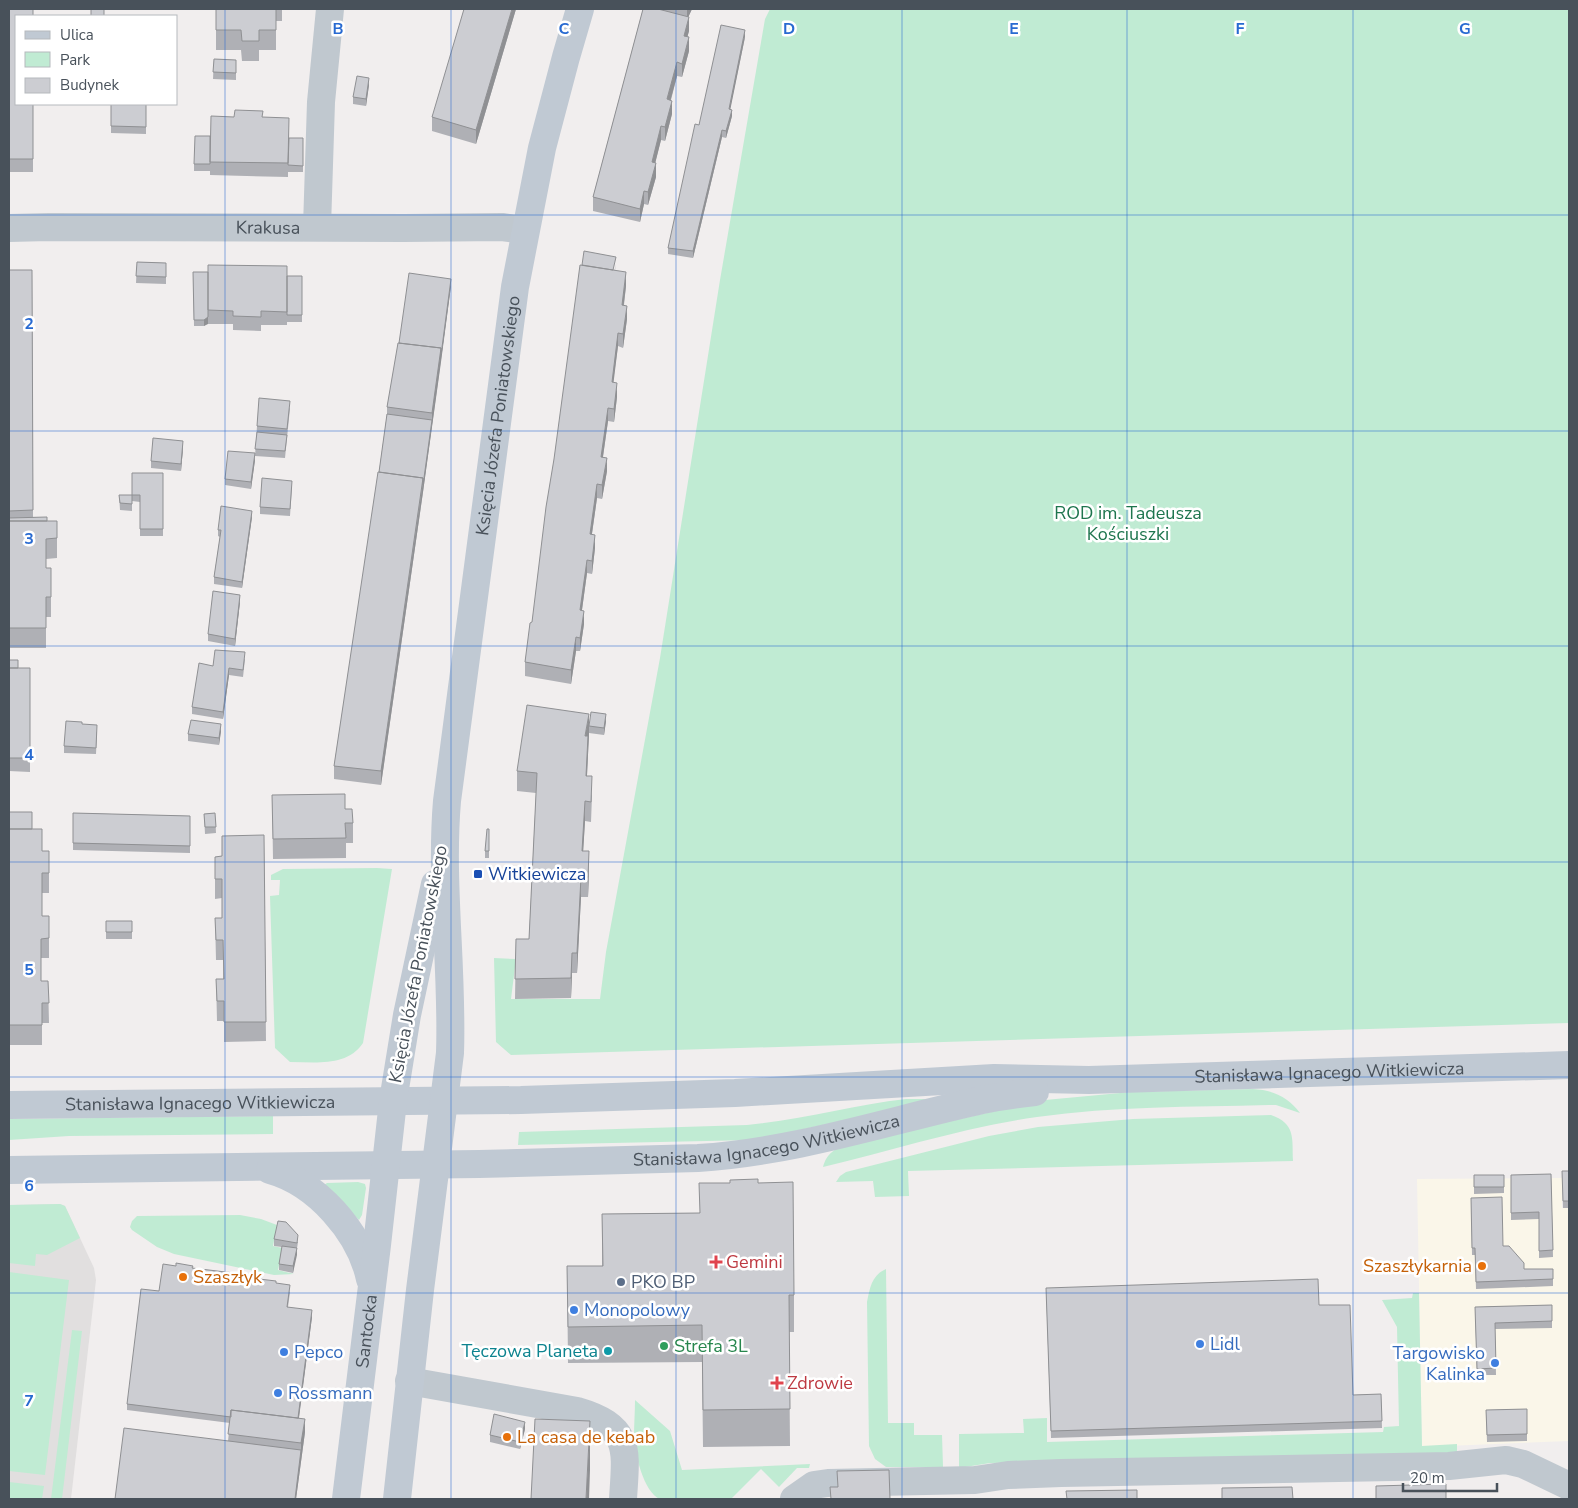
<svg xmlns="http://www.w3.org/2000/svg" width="1578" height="1508" viewBox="0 0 1578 1508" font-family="'Nunito Sans',sans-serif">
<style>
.commercial{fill:#faf6e9}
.education{fill:#e1dfdf}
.green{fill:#c0ebd3}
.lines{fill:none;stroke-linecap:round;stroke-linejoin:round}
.street{stroke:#c0c8cf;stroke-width:28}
.secondary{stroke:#c0c9d3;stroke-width:28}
.wall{fill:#afb0b5}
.shaded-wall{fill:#8f9093}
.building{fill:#cccdd2;stroke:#8f9093}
.grid{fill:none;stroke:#286ad1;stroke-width:1;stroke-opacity:0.55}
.transit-dot{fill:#1a4fb4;stroke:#fff;stroke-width:2}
.health-dot{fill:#e0444e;stroke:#fff;stroke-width:2}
.food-dot{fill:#e8710a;stroke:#fff;stroke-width:2}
.service-dot{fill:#5c6f8a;stroke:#fff;stroke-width:2}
.shop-dot{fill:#3f7fe0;stroke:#fff;stroke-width:2}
.leisure-dot{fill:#2e9e5b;stroke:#fff;stroke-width:2}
.culture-dot{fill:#0f9aa8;stroke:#fff;stroke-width:2}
.labels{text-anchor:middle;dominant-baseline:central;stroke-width:5;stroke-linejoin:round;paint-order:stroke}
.street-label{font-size:18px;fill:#48515a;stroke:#fff}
.park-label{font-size:18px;fill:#1e754e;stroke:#fff}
.transit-label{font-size:18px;fill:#164399;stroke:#fff;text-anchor:start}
.health-label{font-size:18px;fill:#be3a42;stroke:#fff;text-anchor:start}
.food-label{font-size:18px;fill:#c56008;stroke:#fff;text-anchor:start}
.service-label{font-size:18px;fill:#4e5e75;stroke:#fff;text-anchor:start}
.shop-label{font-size:18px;fill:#366cbe;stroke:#fff;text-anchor:start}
.leisure-label{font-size:18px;fill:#27864d;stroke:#fff;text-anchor:start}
.culture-label{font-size:18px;fill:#0d838f;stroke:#fff;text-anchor:end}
.grid-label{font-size:16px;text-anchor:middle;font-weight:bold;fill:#286ad1;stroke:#fff;stroke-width:5;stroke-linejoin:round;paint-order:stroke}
</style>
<rect width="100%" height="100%" fill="#f1eeee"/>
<!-- commercial -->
<path class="commercial" d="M1562 1178V1208H1569V1441L1422 1447 1417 1179Z"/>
<!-- education -->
<path class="education" d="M60 1204 65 1206 94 1268 96 1280 71 1499H9V1205Z"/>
<!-- green -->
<path class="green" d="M770 9H1569V1023L511 1055 496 1042 494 958 516 959 511 999H600L606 952 660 658 720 280 765 19Z
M377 868 392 869 363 1043C347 1067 316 1062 290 1062L275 1048 270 896 279 895 280 880H271V875L283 869Z
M1253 1089C1273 1090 1288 1097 1300 1113L1276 1105H1269C1192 1107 1114 1106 1037 1117 965 1127 894 1150 823 1167 827 1153 834 1149 848 1144L1045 1100 1131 1092Z
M906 1099H926L928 1102 754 1140 518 1145 519 1132 747 1125C801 1120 853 1105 906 1099Z
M1271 1115C1296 1124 1292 1138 1293 1161L908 1171 909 1196 875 1197 873 1181 836 1182 840 1176 846 1172 989 1136 1038 1127 1133 1119Z
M273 1116V1134L69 1136 9 1140V1119Z
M358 1182 365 1184 366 1188 362 1215 359 1220 324 1185 327 1183Z
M60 1204 65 1206 80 1238 47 1255 36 1254 35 1266 9 1263V1205Z
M240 1215 261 1219 277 1225 273 1246 297 1251V1255L282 1252 278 1270 294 1274 274 1275 174 1254 157 1247 132 1230 130 1227 132 1221 137 1216Z
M886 1269 888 1423H914V1435H942L943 1467H886L875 1459 869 1446 867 1302C870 1287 872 1275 886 1269Z
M9 1272 69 1280 45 1475 9 1471Z
M1413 1293H1419L1422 1446 1457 1444V1454L990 1463 959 1468V1434L1024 1433 1023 1419 1047 1418V1442L1383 1432 1384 1427 1399 1426 1397 1327 1382 1300 1412 1298Z
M72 1330 82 1331 62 1499H51Z
M635 1400 670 1431 682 1470 810 1464 809 1468H797L779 1487 761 1469 731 1499H660C644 1493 634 1452 634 1436 634 1424 635 1412 635 1400Z
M9 1482 44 1486 42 1499H9Z"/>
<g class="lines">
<!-- street -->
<g class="street">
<path d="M317 227 321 102 330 9"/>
<path id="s1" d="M9 228 49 227 404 228 502 227 525 230"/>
<path d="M409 1381 577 1411C632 1427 626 1450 623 1499"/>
<path d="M794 1499 814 1485 828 1483 975 1480 1008 1475 1061 1473 1449 1466 1506 1460 1523 1464 1569 1486"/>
</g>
<!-- secondary -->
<g class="secondary">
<path id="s2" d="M9 1105 521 1100 735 1093 994 1078 1089 1080 1569 1065"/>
<path id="s3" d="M9 1170 479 1164 698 1158C795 1152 887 1121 982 1100 999 1096 1017 1094 1035 1092"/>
<path d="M270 1170C317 1183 360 1232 370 1279"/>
<path id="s4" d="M346 1499 377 1245 393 1101 407 1015 435 884"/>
<path id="s5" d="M397 1499 420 1290 450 1053C453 969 440 885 447 801L515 287 542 148 566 57 580 9"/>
</g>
</g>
<!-- wall -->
<path class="wall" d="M9 9 33 104V172H9Z
M216 9H282V21H276V50H259V61H242L241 50H216Z
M516 9 476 144 432 131V117Z
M643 9H692L688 17 689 31 687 37 689 51 682 77 677 76 671 100 672 114 665 141 661 140 655 163 656 177 648 205 644 204 640 222 593 211V197Z
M745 37 730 109 732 116 726 138 722 137 693 258 668 254V248L699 125Z
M214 59 236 60V80L213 79Z
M369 85 366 106 353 104V97Z
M111 104H146V134L111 133Z
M262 117 289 138H303V172H288V177L210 175V169V171H194V164L210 136Z
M137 262 166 263V284L136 283Z
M616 264 615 270 626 286 624 305 627 319 623 348 618 346 613 382 617 397 614 422 608 421 603 457 607 471 602 499 597 498 592 534 595 548 592 574 587 573 582 610 584 624 580 651H576L571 684 525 676V662L532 622Z
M9 270H32L33 517 47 521H57V558L46 559V568H51V617H46V648H9Z
M193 272 287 276H302V322H287V315V325H261V331L233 330V324H208V323L204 326H194Z
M451 286 423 492 381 785 334 779V766L379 472 387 414V407L399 343Z
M290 408 285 458 255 456 257 426Z
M183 448 181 471 151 468V461Z
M255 460 251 489 225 485V479Z
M132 473H163V536H140V502L132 501Z
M292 487 290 516 260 514V507Z
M119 495H132V511L120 510Z
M252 517 242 588 214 584V577L220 537 218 536V530Z
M240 602 235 646 208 641V634Z
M245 659 243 677 229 675 223 719 192 714V707L213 666Z
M9 660 18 668H30V772L9 771Z
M606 721 604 735 589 733V726Z
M82 724 97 732 96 754 64 753V746Z
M221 731 219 745 188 741V734Z
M589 734 587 776 592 796 591 822 585 821 583 851 589 871 588 897H581L577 973H572L571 998 515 999 516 939H529L536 793 517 791V771Z
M272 795 345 809 353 823V843H346V858L273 859Z
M9 812 32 829 42 851H49V893H42V916H49V958H41V981H48L49 1023H42V1045H9Z
M73 813 190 816V853L73 850Z
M215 813 216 833 205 834 204 814Z
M489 829V858H485V851Z
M264 835 266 1041 224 1042V1021H217L216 979H223V960H216L215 918H222V898L215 899V857L222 856Z
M106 921H132V939H106Z
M1562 1171H1569V1208H1563Z
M1551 1174 1553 1257 1539 1258V1219L1511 1220V1175Z
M1474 1175H1504V1193L1474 1194Z
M758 1183 794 1295V1332H789L790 1446 703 1447 702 1362 568 1363 567 1266H602V1214L699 1213Z
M1471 1198 1503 1246 1524 1269H1553V1286L1476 1289 1475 1255H1472Z
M274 1239 298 1242 293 1273 279 1270V1264L282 1247 274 1246Z
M192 1268 276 1283 290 1292 288 1307 312 1317 299 1418 305 1432 296 1499H115L228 1441 230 1423 127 1410V1404L159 1291Z
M1046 1288 1353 1395 1381 1394 1382 1428 1051 1438Z
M1552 1305V1328L1495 1329 1496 1375H1477L1475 1307Z
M1527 1409V1441L1487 1442 1486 1410Z
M525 1429 520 1449 490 1442V1435Z"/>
<!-- shaded-wall -->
<path class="shaded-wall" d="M512 9H516L476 144V130Z
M687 9H692L687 20Z
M689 17V31L684 50V36Z
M745 30V37L729 116V109Z
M689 37V51L682 77V64Z
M677 62V76L667 113V99Z
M369 78V85L366 106V99Z
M672 101V114L665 141V127Z
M732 110V116L726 138V131Z
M661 126V140L652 176V162Z
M722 130V137L693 258V251Z
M656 163V177L648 205V192Z
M644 191V204L640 222V209Z
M626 272V286L622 318V305Z
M451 279V286L441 362V355Z
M627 306V319L623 348V334Z
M208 316V324L204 326V320Z
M618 333V346L612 395V382Z
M441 348V362L423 492 381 785V771L432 420V413Z
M617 383V397L614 422V409Z
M608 408V421L601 470V457Z
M183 441V448L181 471V464Z
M255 453V460L251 489V482Z
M607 458V471L602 499V485Z
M597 484V498L590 547V534Z
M252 511V517L242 588V582Z
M595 535V548L592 574V561Z
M587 560V573L580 624V610Z
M240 595V602L235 646V639Z
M584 611V624L580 651V638Z
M576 637V651L571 684V670Z
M229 668V675L223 719V712Z
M589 714V734L586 795 585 736Z
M606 714V721L604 735V728Z
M221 724V731L219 745V738Z
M585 801V821L582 871V851Z
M589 851V871L588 897V877Z
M581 877V897L577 973V953Z
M572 953V973L571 998V978Z
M297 1248V1255L293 1273V1266Z
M312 1310V1317L297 1432V1425Z
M305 1419V1432L296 1499H295L301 1450V1443Z
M590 1421V1470L589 1499H586Z
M525 1422V1429L520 1449V1442Z"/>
<!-- building -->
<path class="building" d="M9 9H33V16H16V104H33V159H9Z
M91 9H104V16H91Z
M216 9H276V30H259V41H242L241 30H216Z
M464 9H512L476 130 432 117Z
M643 9H658L689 17 684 36 689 37 682 64 677 62 667 99 672 101 665 127 661 126 652 162 656 163 648 192 644 191 640 209 593 197Z
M721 25 745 30 729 109 732 110 726 131 722 130 693 251 668 248 695 124 699 125Z
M214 59 236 60V73L213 72Z
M357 76 369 78 366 99 353 97Z
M111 104H146V127L111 126Z
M235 110 263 111 262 117 289 118 288 163 210 162 211 116 234 117Z
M195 136H210V164H194Z
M289 138H303V166L288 165Z
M584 251 616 257 613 270 582 265Z
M137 262 166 263V277L136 276Z
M208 265 287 266V312L261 311V317L233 316V311L208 310Z
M580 265 626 272 622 305 627 306 623 334 618 333 612 382 617 383 614 409 608 408 601 457 607 458 602 485 597 484 590 534 595 535 592 561 587 560 580 610 584 611 580 638 576 637 571 670 525 662 530 623 532 622 546 507 554 459Z
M9 270H32L33 510 9 511Z
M193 272H208V317L204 320H194Z
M409 273 451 279 441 355V348L399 343Z
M287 276H302V315H287Z
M398 343 441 348 432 413 387 407Z
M259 398 290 401 287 429 257 426Z
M387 414 432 420 423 485V478L379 472Z
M257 432 287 435 285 451 255 449Z
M153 438 183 441 181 464 151 461Z
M228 451 255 453 251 482 225 479Z
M378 472 423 478 381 771 334 766Z
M132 473H163V529H140V495H132Z
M262 478 292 481 290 509 260 507Z
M119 495H132V504L120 503Z
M221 506 252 511 242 582 214 577 221 530H218Z
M47 517V521H9V518Z
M9 521H57V538L46 539V568H51V597H46V628H9Z
M213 591 240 595 235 639 208 634Z
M215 650 245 652 243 670 229 668 223 712 192 707 199 663 213 666Z
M9 660H18V668H9Z
M9 668H30V758H9Z
M527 705 589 714 585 736H588L586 776H592L591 802 585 801 582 851H589L588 877H581L577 953H572L571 978 515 979 516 939H529L537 773 517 771Z
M591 712 606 714 604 728 589 726Z
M191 720 221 724 219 738 188 734Z
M66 721 82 722V724L97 725 96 748 64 746Z
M345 794V809H352L353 823H345L346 838 273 839 272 795Z
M9 812H32V829H9Z
M73 813 190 816V846L73 843Z
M215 813 216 827H205L204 814Z
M9 829H42V851H49V873H42V916H49V938L41 939V981H48L49 1003H42V1025H9Z
M487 829H489V851H485Z
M264 835 266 1022H224V1001H217L216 979H224L223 940H216L215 918H222V879H215V857L222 856V836Z
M106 921H132V932H106Z
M1562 1171H1569V1201H1563Z
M1551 1174 1553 1250 1539 1251V1212L1511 1213V1175Z
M1474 1175H1504V1187H1474Z
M758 1179V1183L793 1182 794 1295H789L790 1409 703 1410 702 1325 568 1327 567 1266H603L602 1214 700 1213 699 1183H730V1180Z
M1502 1197 1503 1246H1509L1524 1263V1269H1553V1279L1476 1282 1475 1248H1472L1471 1198Z
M278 1221 286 1222 298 1235 297 1243 274 1239Z
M282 1246 297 1248 293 1266 279 1264Z
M176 1263 193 1266 192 1268 234 1273V1276L276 1281V1283L290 1285 287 1307 312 1310 298 1418 231 1410V1417L127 1404 141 1289 159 1291 163 1264 176 1266Z
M1318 1279 1319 1305H1350L1353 1395 1381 1394 1382 1421 1051 1431 1046 1288Z
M1552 1305V1321L1495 1323 1496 1368 1477 1369 1475 1307Z
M1527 1409V1434L1487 1435 1486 1410Z
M231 1410 305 1419 301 1443 228 1434Z
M494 1414 525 1422 520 1442 490 1435Z
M535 1419 590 1421 586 1499H531Z
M124 1428 301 1450 295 1499H115Z
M889 1470 890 1499H831L830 1487H838L837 1471Z
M1446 1484V1499H1376V1486Z
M1292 1487 1293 1499H1222V1488Z
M1137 1490V1499H1067L1066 1491Z"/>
<!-- grid -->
<path class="grid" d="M225 9V1499M451 9V1499M676 9V1499M902 9V1499M1127 9V1499M1353 9V1499M9 215H1569M9 431H1569M9 646H1569M9 862H1569M9 1077H1569M9 1293H1569"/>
<!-- markers -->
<rect class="transit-dot" x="473" y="869" width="10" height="10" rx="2.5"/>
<g class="health-dot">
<path d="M713.5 1254.5h5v5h5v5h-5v5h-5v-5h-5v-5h5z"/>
<path d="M774.5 1375.5h5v5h5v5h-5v5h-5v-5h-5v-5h5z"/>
</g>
<g class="food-dot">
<circle cx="1482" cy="1266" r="5"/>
<circle cx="183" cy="1277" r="5"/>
<circle cx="507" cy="1437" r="5"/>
</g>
<circle class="service-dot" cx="621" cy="1282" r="5"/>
<g class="shop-dot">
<circle cx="574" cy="1310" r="5"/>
<circle cx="1200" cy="1344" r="5"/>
<circle cx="284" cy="1352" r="5"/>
<circle cx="1495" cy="1363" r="5"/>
<circle cx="278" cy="1393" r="5"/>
</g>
<circle class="leisure-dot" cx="664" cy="1346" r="5"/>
<circle class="culture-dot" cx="608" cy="1351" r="5"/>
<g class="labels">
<!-- street labels -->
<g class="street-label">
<text stroke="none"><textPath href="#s1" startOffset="259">Krakusa</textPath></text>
<text stroke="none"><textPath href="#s5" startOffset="1090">Księcia Józefa Poniatowskiego</textPath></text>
<text transform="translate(418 964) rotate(-79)">Księcia Józefa Poniatowskiego</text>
<text stroke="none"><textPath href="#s2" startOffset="1321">Stanisława Ignacego Witkiewicza</textPath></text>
<text stroke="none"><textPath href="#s2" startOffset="191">Stanisława Ignacego Witkiewicza</textPath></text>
<text stroke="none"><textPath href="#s3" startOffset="759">Stanisława Ignacego Witkiewicza</textPath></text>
<text stroke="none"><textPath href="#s4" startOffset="169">Santocka</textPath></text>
</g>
<!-- park labels -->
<g class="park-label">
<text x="1128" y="513">ROD im. Tadeusza<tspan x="1128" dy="21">Kościuszki</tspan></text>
</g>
<!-- transit labels -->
<g class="transit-label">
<text x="488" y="874">Witkiewicza</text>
</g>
<!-- health labels -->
<g class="health-label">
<text x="726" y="1262">Gemini</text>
<text x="787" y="1383">Zdrowie</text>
</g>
<!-- food labels -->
<g class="food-label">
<text x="1472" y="1266" text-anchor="end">Szaszłykarnia</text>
<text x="193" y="1277">Szaszłyk</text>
<text x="517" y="1437">La casa de kebab</text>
</g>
<!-- service labels -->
<g class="service-label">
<text x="631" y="1282">PKO BP</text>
</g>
<!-- shop labels -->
<g class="shop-label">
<text x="584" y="1310">Monopolowy</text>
<text x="1210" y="1344">Lidl</text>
<text x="294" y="1352">Pepco</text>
<text x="1485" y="1353" text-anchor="end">Targowisko<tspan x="1485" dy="21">Kalinka</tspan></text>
<text x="288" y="1393">Rossmann</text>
</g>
<!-- leisure labels -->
<g class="leisure-label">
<text x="674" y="1346">Strefa 3L</text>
</g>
<!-- culture labels -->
<g class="culture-label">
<text x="598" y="1351">Tęczowa Planeta</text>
</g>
</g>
<g class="grid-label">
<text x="338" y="34">B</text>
<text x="564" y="34">C</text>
<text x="789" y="34">D</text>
<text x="1014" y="34">E</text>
<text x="1240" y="34">F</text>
<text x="1465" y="34">G</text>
<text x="29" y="329">2</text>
<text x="29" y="544">3</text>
<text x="29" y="760">4</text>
<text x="29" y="975">5</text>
<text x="29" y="1191">6</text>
<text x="29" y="1406">7</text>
</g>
<!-- border -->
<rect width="1578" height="1508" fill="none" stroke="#48515a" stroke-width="20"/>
<!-- legend -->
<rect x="15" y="15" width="162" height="90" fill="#ffffff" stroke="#b6b9bd"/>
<rect x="25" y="31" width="25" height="8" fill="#c0c9d3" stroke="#b6b9bd"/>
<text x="60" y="40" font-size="15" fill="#48515a">Ulica</text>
<rect x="25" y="52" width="25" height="15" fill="#c0ebd3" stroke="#b6b9bd"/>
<text x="60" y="65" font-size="15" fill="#48515a">Park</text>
<rect x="25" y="78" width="25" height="15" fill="#cccdd2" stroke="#b6b9bd"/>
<text x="60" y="90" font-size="15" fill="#48515a">Budynek</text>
<!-- scale -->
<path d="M1403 1483v8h94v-8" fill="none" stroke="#48515a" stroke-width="2.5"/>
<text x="1410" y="1483" font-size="15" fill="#48515a" stroke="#ffffff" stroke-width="4" paint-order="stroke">20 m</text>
</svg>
